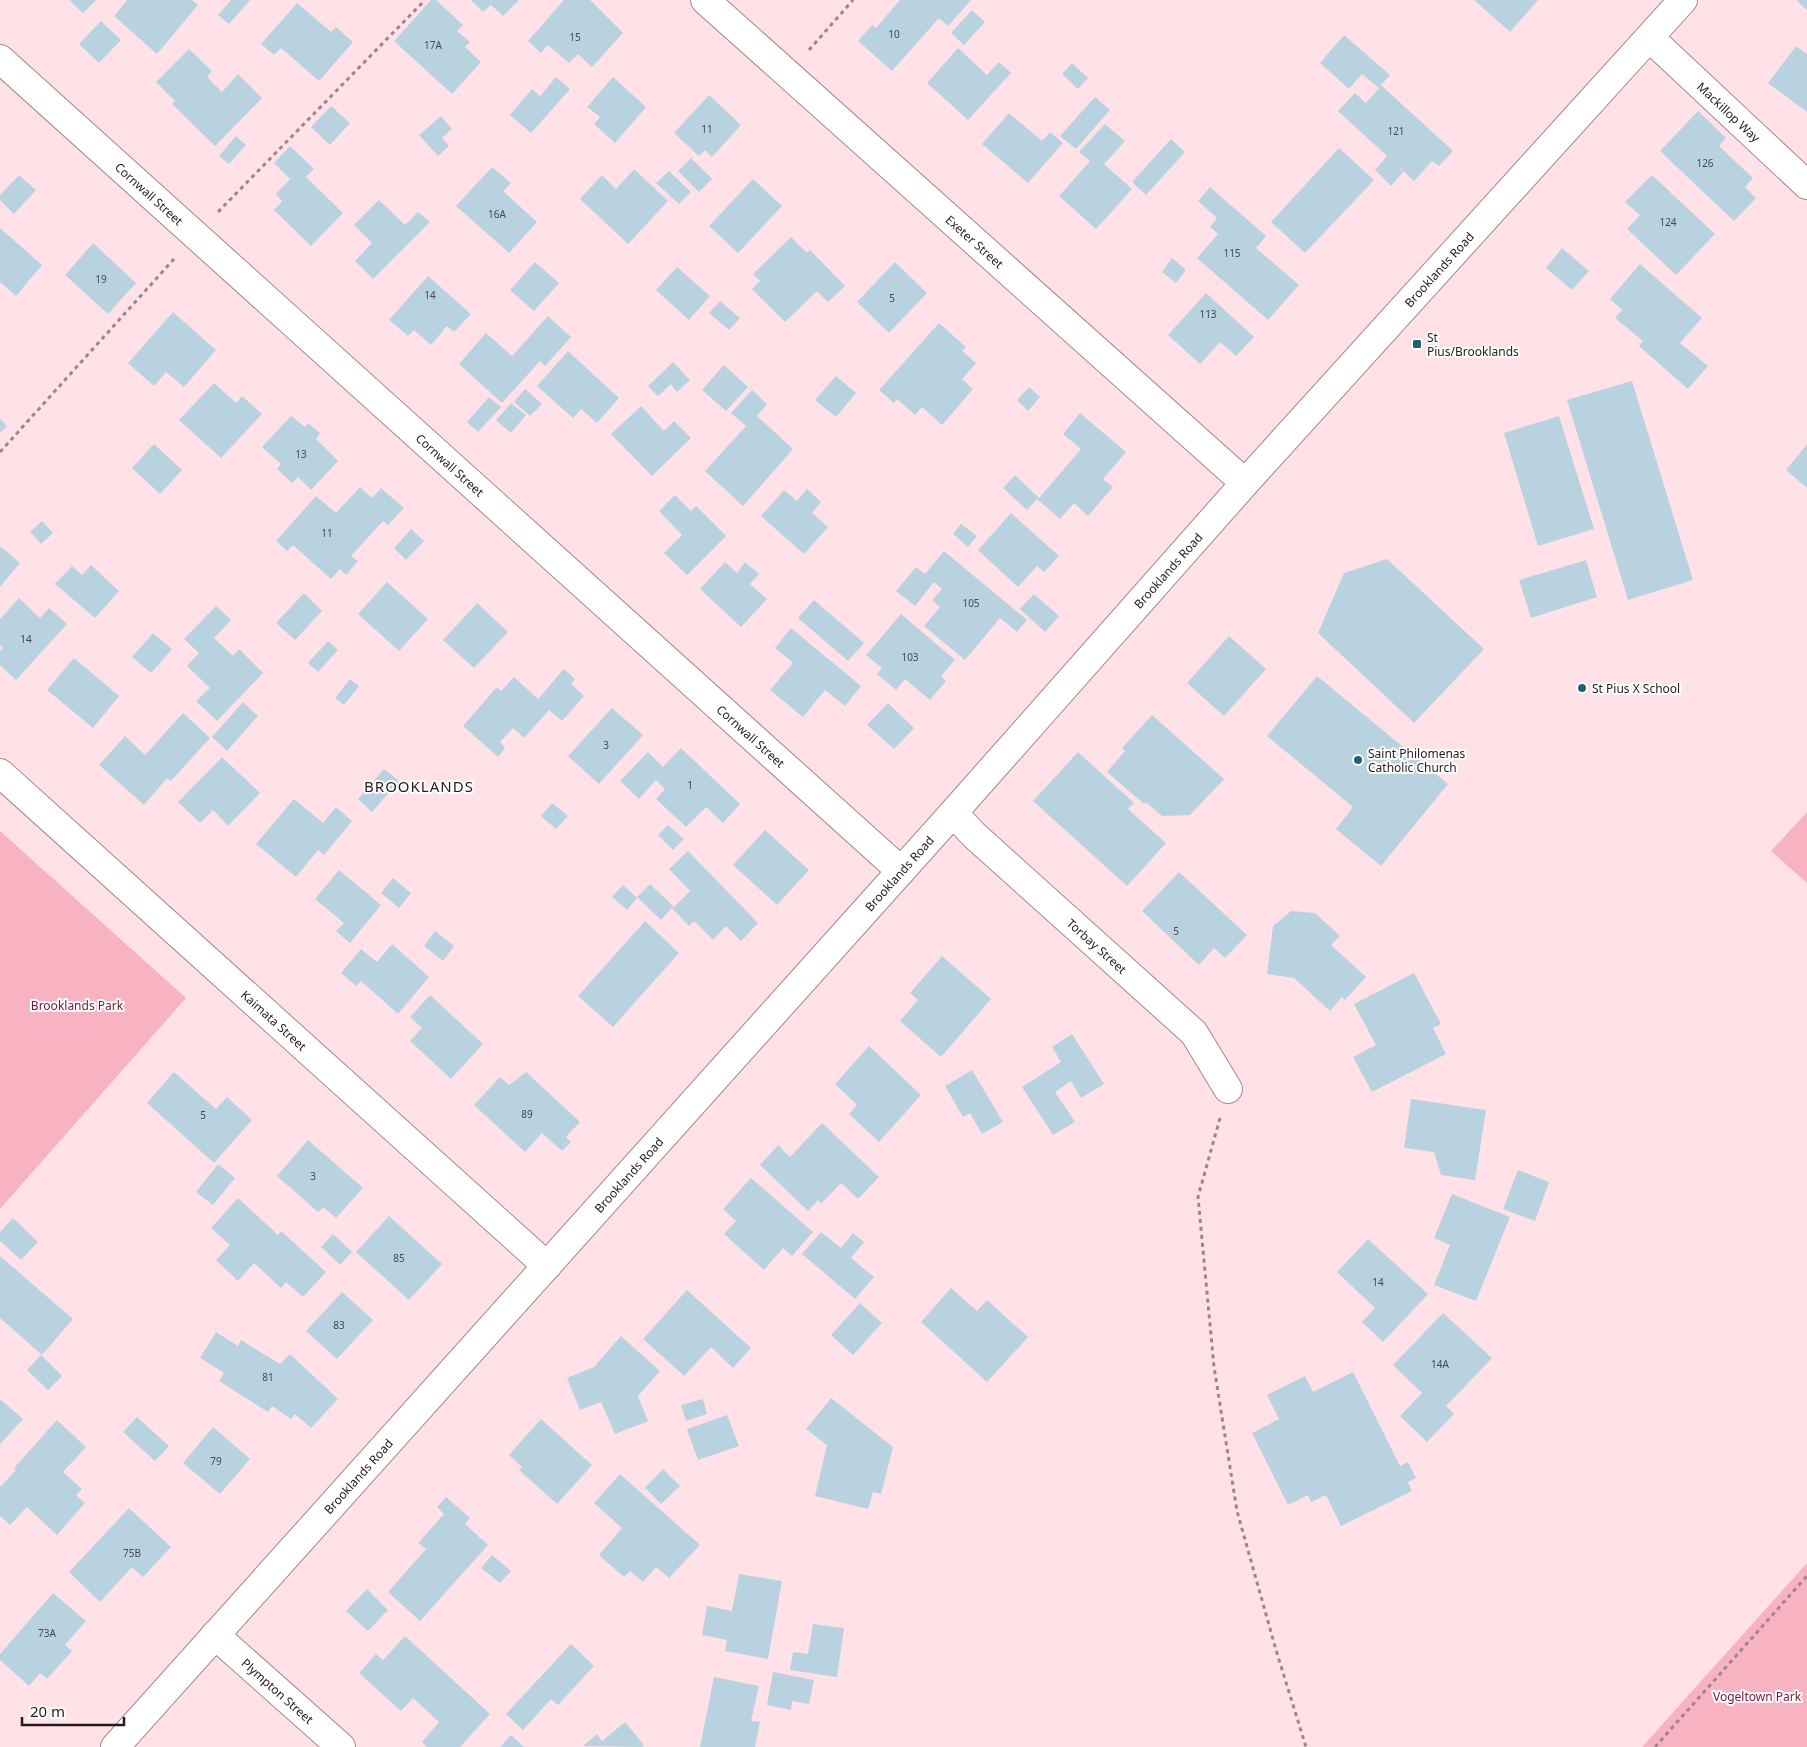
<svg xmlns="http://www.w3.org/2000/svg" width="1807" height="1747" viewBox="0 0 1807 1747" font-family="'Noto Sans',sans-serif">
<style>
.green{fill:#f7b3c1}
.building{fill:#b8d3df}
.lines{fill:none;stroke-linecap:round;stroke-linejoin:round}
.minor-casing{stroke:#a2878c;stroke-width:30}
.tertiary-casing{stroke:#a2878c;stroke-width:30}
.path{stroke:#9b868a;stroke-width:3;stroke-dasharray:4 4;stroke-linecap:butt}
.minor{stroke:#fff;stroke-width:28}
.tertiary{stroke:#fff;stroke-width:28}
.poi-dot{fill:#236077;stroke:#fff;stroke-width:2}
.labels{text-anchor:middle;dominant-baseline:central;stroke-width:4;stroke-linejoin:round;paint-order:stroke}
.number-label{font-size:10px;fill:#49484d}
.street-label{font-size:12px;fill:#241a1c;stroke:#fff}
.poi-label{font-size:12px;fill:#241a1c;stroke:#fff;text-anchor:start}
.park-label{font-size:12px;fill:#761538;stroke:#fff}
.quarter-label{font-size:15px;letter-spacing:1px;fill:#241a1c;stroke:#fff}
</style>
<rect width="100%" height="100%" fill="#ffe1e7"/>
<!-- green -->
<path class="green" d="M1807 812V883L1771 851Z
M0 831 186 998 0 1209Z
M1807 1563V1747H1642Z"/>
<!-- building -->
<path class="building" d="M69 0H96L83 13Z
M127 0H192L198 5 157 54 114 16Z
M231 0H250L229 24 218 15Z
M431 0H436L463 25 457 31 470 42 465 47 481 62 452 94 394 41Z
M471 0H519L503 16 491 5 483 12Z
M564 0H590L623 33 592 67 578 54 569 63 548 45 541 53 528 41Z
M900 0H971L948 26 939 18 892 71 858 41 872 25 876 28Z
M1474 0H1538L1510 32Z
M1798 0H1807V10L1797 1Z
M297 3 331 32 336 27 353 42 319 81 281 48 274 55 261 44Z
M972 10 985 22 964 45 951 33Z
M101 21 121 40 99 63 79 44Z
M1344 35 1390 75 1381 85 1453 151 1439 166 1432 161 1414 181 1398 166 1403 172 1391 186 1375 170 1387 156 1338 111 1355 93 1366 103 1379 88 1362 74 1349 89 1320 63Z
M1796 46 1807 54V112L1768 83Z
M958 48 987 75 999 62 1011 73 968 120 927 83Z
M189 49 212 71 207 77 222 92 238 74 262 98 215 146 172 104 175 101 156 82Z
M1072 63 1088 78 1078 89 1062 74Z
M556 77 570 89 531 133 510 115 532 89 540 96Z
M613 77 646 107 615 143 594 124 600 117 587 107Z
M709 95 741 125 712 157 705 150 699 156 674 133Z
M1095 97 1110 110 1076 149 1060 136Z
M331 106 350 123 330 145 311 127Z
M1698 111 1726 138 1719 146 1753 178 1745 187 1756 198 1734 221 1660 151Z
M1009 113 1042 141 1050 132 1063 143 1028 183 982 144Z
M441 116 452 129 442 138 449 146 438 156 419 135Z
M1105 124 1125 141 1104 164 1132 189 1096 229 1059 196 1090 161 1079 152Z
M236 136 246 145 229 164 219 156Z
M1171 139 1185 152 1146 195 1132 182Z
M290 146 314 169 306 177 343 213 311 246 274 210 282 201 276 194 290 179 274 163Z
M1339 148 1374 180 1305 253 1271 222Z
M691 158 712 179 699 192 678 171Z
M492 167 511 183 503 191 537 222 509 253 456 206Z
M634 169 668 201 628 244 580 199 602 175 616 189Z
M669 171 691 192 679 204 656 183Z
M19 175 36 190 14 214 0 200V195Z
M1652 175 1715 234 1676 275 1627 229 1640 215 1625 202Z
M753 179 782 206 738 253 709 226Z
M1210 187 1266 236 1256 248 1299 285 1268 320 1197 258 1218 234 1210 227 1217 218 1198 201Z
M379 200 405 225 418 212 430 222 373 279 355 261 372 243 354 225Z
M0 228 42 265 16 296 0 282Z
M791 237 807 253 810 250 845 286 828 302 817 291 785 322 752 289 760 281 753 274Z
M93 243 136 283 108 314 65 275Z
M1562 248 1589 271 1572 290 1546 268Z
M1172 258 1186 270 1176 283 1162 272Z
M535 262 559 283 534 311 510 290Z
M895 262 927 293 889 333 857 302Z
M1640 264 1702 318 1680 343 1708 366 1688 389 1639 346 1643 341 1615 318 1622 310 1610 299Z
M677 267 710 296 689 320 656 290Z
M428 276 471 314 454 332 447 326 431 345 414 330 408 336 389 320Z
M1206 293 1254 337 1236 356 1220 342 1200 364 1168 335Z
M720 301 740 318 729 330 709 313Z
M173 312 216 350 184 387 166 372 154 386 128 363Z
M548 316 571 337 545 366 540 361 502 403 459 364 486 333 512 356Z
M939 323 966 347 962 351 976 363 962 379 973 389 942 425 922 407 915 415 897 399 894 403 879 390Z
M568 351 619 398 597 423 581 409 573 418 537 386Z
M673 362 690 380 677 392 671 384 658 396 648 386Z
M724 365 748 387 726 411 702 390Z
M836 376 856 393 836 417 815 400Z
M1632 381 1693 580 1628 600 1567 400Z
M214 383 236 403 242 396 262 414 221 458 179 420Z
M1029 387 1040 397 1028 411 1017 400Z
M525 389 542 404 530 416 514 402Z
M752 390 767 404 757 416 793 449 743 506 705 471 746 426 731 413Z
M489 397 501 407 478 432 467 422Z
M511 403 526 415 511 433 496 420Z
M641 406 664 431 674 421 691 438 652 476 611 434Z
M1080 413 1126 452 1103 479 1113 487 1088 516 1074 503 1060 519 1037 499 1027 510 1003 488 1015 475 1039 498 1081 449 1063 434Z
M291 416 305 427 308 423 320 433 316 439 338 461 311 490 298 477 292 483 277 469 281 464 262 447Z
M1559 416 1594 529 1538 546 1504 433Z
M0 419 7 426 0 433Z
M154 444 182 470 160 494 132 468Z
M1807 444V488L1786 470Z
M360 487 372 498 381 488 404 508 388 525 383 521 351 556 358 561 346 575 340 569 331 579 293 545 287 551 276 541 316 496 336 513Z
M807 489 821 502 812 513 828 527 804 554 761 516 784 490 797 501Z
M675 495 691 511 696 506 726 536 687 575 664 553 682 535 659 511Z
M1011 513 1059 556 1044 572 1037 566 1018 587 978 550Z
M42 521 53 533 41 544 30 532Z
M961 524 977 536 968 547 953 534Z
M411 529 424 541 406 560 394 548Z
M0 546 20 563 0 587Z
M944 551 1027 620 1017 632 1000 618 965 660 924 626 940 607 932 600 942 589 934 582 915 606 896 591 916 567 925 574Z
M1387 559 1484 649 1414 723 1318 633 1344 573Z
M1586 560 1597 597 1531 618 1519 580Z
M725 562 737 573 745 562 759 574 750 584 767 599 741 627 700 589Z
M91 565 119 591 95 618 55 584 72 566 82 575Z
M387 582 428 619 399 651 358 614Z
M304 593 322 611 295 640 276 623Z
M1034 594 1059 616 1045 632 1020 609Z
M19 598 40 618 49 608 67 624 16 680 0 665V651L3 648 0 645V619Z
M814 600 864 643 848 661 798 618Z
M477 603 508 632 474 668 443 640Z
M216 606 231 620 214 638 233 656 239 649 263 673 217 721 196 701 210 688 187 666 199 653 184 639Z
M901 614 955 660 941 676 946 681 930 700 905 679 896 690 877 674 882 668 866 655Z
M791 628 861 686 845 706 825 690 803 717 770 690 793 663 775 648Z
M153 633 172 649 151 673 132 657Z
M1229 636 1266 669 1224 716 1187 683Z
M328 641 338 650 318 672 308 663Z
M74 658 119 696 93 728 47 690Z
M564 669 575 679 571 684 584 696 562 721 549 710 524 738 513 728 500 742 505 748 498 757 463 726 497 687 501 691 514 677 538 699Z
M1317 676 1448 784 1381 866 1336 829 1353 807 1267 736Z
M350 679 359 686 344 705 335 698Z
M243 702 258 716 227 751 212 737Z
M888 703 914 728 894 749 867 725Z
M612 708 643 735 599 784 568 756Z
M183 713 210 738 171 781 167 778 144 805 99 765 125 736 145 755Z
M1152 715 1224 779 1190 815 1162 816 1146 802 1144 804 1107 772 1125 751 1122 748Z
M681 748 740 804 723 823 706 807 686 827 656 799 665 789 656 780 639 799 620 781 648 752 663 767Z
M1078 752 1134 803 1128 809 1166 843 1127 886 1033 801Z
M222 757 260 793 228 826 213 810 200 823 178 802Z
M384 769 399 781 372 812 358 799Z
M294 799 323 823 336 807 352 821 324 855 318 850 296 877 256 844Z
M552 803 568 816 556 829 541 816Z
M668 825 684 839 673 850 658 835Z
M765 830 809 870 777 905 733 865Z
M688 851 758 923 741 941 726 926 713 940 694 921 689 926 672 908 661 920 637 897 650 884 674 907 690 891 669 869Z
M339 870 381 905 350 943 336 931 344 923 315 899Z
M1179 872 1247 935 1225 958 1214 948 1199 965 1142 911Z
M393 878 411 893 399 908 381 893Z
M623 885 637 898 627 910 612 897Z
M1291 911 1315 913 1340 936 1331 945 1366 977 1345 1000 1342 997 1330 1011 1294 978 1267 974 1273 926Z
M645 921 679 953 613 1027 578 996Z
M435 931 454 946 443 961 424 946Z
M392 944 429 977 398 1014 361 981 356 986 341 973 361 949 377 962Z
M942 956 991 999 941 1057 900 1021 918 1000 910 993Z
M1414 973 1441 1024 1433 1028 1446 1054 1372 1092 1353 1057 1376 1045 1354 1004Z
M430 995 483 1044 451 1079 410 1041 422 1028 410 1017Z
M1072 1034 1104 1084 1081 1098 1071 1081 1055 1092 1075 1122 1053 1135 1022 1087 1061 1062 1052 1047Z
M869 1046 921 1095 879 1142 849 1114 857 1105 835 1084Z
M972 1070 1003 1122 982 1134 970 1113 963 1117 945 1086Z
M174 1072 216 1109 227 1097 252 1120 214 1163 147 1103Z
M526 1072 580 1122 566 1137 571 1142 562 1151 542 1133 525 1152 474 1105 500 1077 509 1085Z
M1411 1099 1486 1110 1475 1180 1441 1175 1434 1152 1404 1148Z
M822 1123 879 1177 858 1199 841 1183 821 1204 818 1200 808 1211 760 1165 778 1145 790 1157Z
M308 1140 363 1188 336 1218 323 1207 318 1212 277 1176Z
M218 1164 235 1178 213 1205 196 1192Z
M1518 1170 1549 1182 1535 1221 1503 1209Z
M751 1178 813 1232 792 1256 783 1248 764 1270 724 1234 736 1221 723 1209Z
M1452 1194 1510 1217 1476 1301 1434 1285 1450 1245 1434 1238Z
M238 1198 278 1235 281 1231 326 1272 303 1297 286 1282 281 1288 254 1263 238 1281 216 1260 230 1245 211 1228Z
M389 1216 442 1264 409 1300 356 1252Z
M13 1218 38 1242 21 1260 0 1241V1232Z
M821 1232 841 1248 853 1233 864 1242 851 1258 874 1277 855 1299 802 1254Z
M333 1234 352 1252 340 1265 321 1247Z
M1368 1239 1428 1294 1383 1342 1362 1322 1375 1308 1337 1272Z
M0 1256 73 1319 42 1355 0 1318Z
M951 1288 977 1311 987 1300 1028 1337 987 1382 921 1322Z
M687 1290 751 1348 733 1368 711 1347 684 1376 643 1339Z
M342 1292 373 1320 337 1359 306 1331Z
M860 1303 882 1323 853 1355 831 1335Z
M1443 1313 1492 1358 1446 1406 1454 1414 1427 1442 1400 1416 1422 1393 1393 1365Z
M216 1332 238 1346 241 1340 280 1364 290 1354 338 1399 311 1428 295 1414 291 1419 272 1406 268 1412 219 1381 224 1373 200 1358Z
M621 1336 660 1371 638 1396 648 1421 615 1434 601 1402 580 1410 567 1378 594 1367Z
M41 1355 62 1376 48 1390 27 1370Z
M1353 1372 1400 1466 1408 1462 1416 1478 1408 1482 1412 1491 1341 1526 1326 1495 1311 1502 1308 1495 1288 1505 1252 1433 1279 1419 1267 1395 1305 1376 1313 1392Z
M831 1398 893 1447 881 1494 873 1492 868 1509 815 1496 827 1445 806 1429Z
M0 1399 23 1419 0 1444Z
M703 1399 707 1414 686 1421 681 1405Z
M727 1415 739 1446 698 1460 687 1429Z
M137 1417 169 1446 155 1461 123 1432Z
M541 1419 592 1465 557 1504 519 1470 522 1467 509 1455Z
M57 1420 86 1447 63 1472 82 1489 76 1495 85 1503 57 1535 27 1507 10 1525 0 1516V1487L16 1470 14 1468Z
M213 1427 250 1459 220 1494 183 1463Z
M663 1469 680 1486 661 1504 645 1488Z
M620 1474 700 1545 669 1578 656 1567 643 1582 630 1571 624 1577 599 1555 622 1528 594 1503Z
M446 1497 470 1518 465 1524 488 1545 420 1621 388 1592 426 1549 418 1543 444 1514 437 1507Z
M129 1508 171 1547 143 1577 132 1567 100 1602 69 1572Z
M492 1555 511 1571 500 1583 481 1568Z
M739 1574 782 1581 768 1659 725 1651 727 1640 702 1635 707 1606 732 1611Z
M367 1589 388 1610 368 1631 346 1611Z
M53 1593 86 1621 65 1645 72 1651 47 1679 40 1673 29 1686 0 1660V1654Z
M813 1624 844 1628 837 1677 790 1670 793 1652 808 1654Z
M405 1636 490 1714 460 1747H427L422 1742 439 1722 413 1698 401 1711 359 1673 376 1654 383 1660Z
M571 1644 594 1666 558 1705 551 1699 523 1730 506 1714Z
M773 1672 814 1680 809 1704 792 1701 791 1710 767 1705Z
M714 1677 759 1686 751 1721 760 1722 755 1747H700Z
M625 1722 644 1745 642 1747 583 1746 597 1734 602 1741Z
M511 1735 524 1747H500Z"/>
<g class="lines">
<!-- minor casing -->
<g class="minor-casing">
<g id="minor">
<path id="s1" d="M705 0 1245 483"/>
<path id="s2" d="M1650 38 1807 185"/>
<path id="s3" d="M0 59 901 871"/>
<path id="s4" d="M0 773 547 1266"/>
<path id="s5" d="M953 813 975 836 1194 1033 1228 1089"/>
<path id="s6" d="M215 1635 341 1747"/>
</g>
</g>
<!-- tertiary casing -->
<g class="tertiary-casing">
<g id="tertiary">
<path id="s7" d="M115 1747 953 813 1245 483 1683 0"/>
</g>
</g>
<!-- path -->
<path class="path" d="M809 50 853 0
M218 212 425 0
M0 452 174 259
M1220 1118 1198 1197 1214 1367 1237 1511 1276 1650 1306 1747
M1655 1747 1807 1576"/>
<!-- minor -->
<use href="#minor" class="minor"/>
<!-- tertiary -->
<use href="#tertiary" class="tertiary"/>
</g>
<!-- markers -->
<g class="poi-dot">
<rect x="1412" y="339" width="10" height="10" rx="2.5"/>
<circle cx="1582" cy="688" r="5"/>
<circle cx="1358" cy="760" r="5"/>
</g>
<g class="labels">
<!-- number labels -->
<g class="number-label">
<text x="894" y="34">10</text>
<text x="575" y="37">15</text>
<text x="433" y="45">17A</text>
<text x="707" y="129">11</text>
<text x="1396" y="131">121</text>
<text x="1705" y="163">126</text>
<text x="497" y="214">16A</text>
<text x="1668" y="222">124</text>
<text x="1232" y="253">115</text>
<text x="101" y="279">19</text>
<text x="430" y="295">14</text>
<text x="892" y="298">5</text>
<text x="1208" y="314">113</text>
<text x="301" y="454">13</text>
<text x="327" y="533">11</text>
<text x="971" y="603">105</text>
<text x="26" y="639">14</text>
<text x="910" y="657">103</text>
<text x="606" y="745">3</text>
<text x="690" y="785">1</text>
<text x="1176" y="931">5</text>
<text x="527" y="1114">89</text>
<text x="203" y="1115">5</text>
<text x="313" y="1176">3</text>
<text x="399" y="1258">85</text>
<text x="1378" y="1282">14</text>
<text x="339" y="1325">83</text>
<text x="1440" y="1364">14A</text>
<text x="268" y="1377">81</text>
<text x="216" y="1461">79</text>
<text x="132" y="1553">75B</text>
<text x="47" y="1633">73A</text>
</g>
<!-- street labels -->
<g class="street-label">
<text stroke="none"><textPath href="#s2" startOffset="108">Mackillop Way</textPath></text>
<text stroke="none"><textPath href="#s3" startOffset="201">Cornwall Street</textPath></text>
<text stroke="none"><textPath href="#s1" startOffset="362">Exeter Street</textPath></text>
<text stroke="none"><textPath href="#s7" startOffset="1984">Brooklands Road</textPath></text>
<text stroke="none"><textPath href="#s3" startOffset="606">Cornwall Street</textPath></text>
<text stroke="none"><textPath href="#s7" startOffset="1579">Brooklands Road</textPath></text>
<text stroke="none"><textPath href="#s3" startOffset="1011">Cornwall Street</textPath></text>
<text stroke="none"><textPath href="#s7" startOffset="1174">Brooklands Road</textPath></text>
<text stroke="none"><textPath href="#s5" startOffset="196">Torbay Street</textPath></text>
<text stroke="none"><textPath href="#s4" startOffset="369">Kaimata Street</textPath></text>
<text stroke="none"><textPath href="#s7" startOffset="769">Brooklands Road</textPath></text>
<text stroke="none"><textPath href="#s7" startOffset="364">Brooklands Road</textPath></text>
<text stroke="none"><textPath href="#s6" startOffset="84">Plympton Street</textPath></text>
</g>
<!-- poi labels -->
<g class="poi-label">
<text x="1427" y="337">St<tspan x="1427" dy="14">Pius/Brooklands</tspan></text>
<text x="1592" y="688">St Pius X School</text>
<text x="1368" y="753">Saint Philomenas<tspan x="1368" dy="14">Catholic Church</tspan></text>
</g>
<!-- park labels -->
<g class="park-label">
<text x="77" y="1005">Brooklands Park</text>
<text x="1757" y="1696">Vogeltown Park</text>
</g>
<!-- quarter labels -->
<g class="quarter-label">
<text x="419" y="786">BROOKLANDS</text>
</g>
</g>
<!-- scale -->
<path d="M22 1717v8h102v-8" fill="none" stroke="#241a1c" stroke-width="2.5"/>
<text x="30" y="1717" font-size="15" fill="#241a1c" stroke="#ffffff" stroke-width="4" paint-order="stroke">20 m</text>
</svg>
